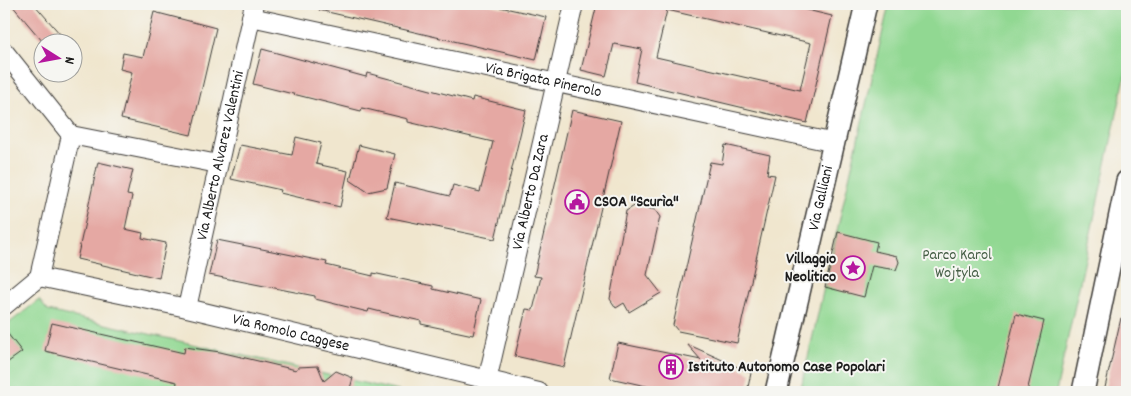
<svg xmlns="http://www.w3.org/2000/svg" width="1131" height="396" viewBox="0 0 1131 396" font-family="Dekko,sans-serif">
<style>
.green{fill:#91d892;stroke:#567a57}
.building{fill:#e5a8a3;fill-rule:evenodd}
.lines{fill:none;stroke-linecap:round;stroke-linejoin:round}
.minor-casing{stroke:#3c3a37;stroke-width:20}
.tertiary-casing{stroke:#3c3a37;stroke-width:24}
.minor{stroke:#fff;stroke-width:18}
.tertiary{stroke:#fff;stroke-width:21}
.labels{text-anchor:middle;dominant-baseline:central;stroke-width:4;stroke-linejoin:round;paint-order:stroke}
.street-label{font-size:16px;fill:#1c1c1c;stroke:#f6f6f2}
.poi-label{font-size:16px;font-weight:bold;fill:#1c1c1c;stroke:#f6f6f2;text-anchor:start}
.park-label{font-size:16px;fill:#455e45;stroke:#f6f6f2}
</style>
<rect width="100%" height="100%" fill="#f6f6f2"/>
<filter id="ink" filterUnits="userSpaceOnUse"><feTurbulence type="fractalNoise" baseFrequency=".02" numOctaves="2"/><feDisplacementMap in="SourceGraphic" scale="10" xChannelSelector="R" yChannelSelector="G"/><feConvolveMatrix kernelMatrix="1 2 1 2 8 2 1 2 1" color-interpolation-filters="sRGB"/></filter>
<filter id="wash" filterUnits="userSpaceOnUse"><feTurbulence type="fractalNoise" baseFrequency=".0096" numOctaves="4" result="noise"/><feDisplacementMap in="SourceGraphic" scale="20" xChannelSelector="R" yChannelSelector="G"/><feGaussianBlur stdDeviation="1.12" result="paint"/><feColorMatrix in="noise" values="0 0 0 0 0 0 0 0 0 0 0 0 0 0 0 0 0 1.4 0 .05"/><feComposite in="paint" operator="in"/></filter>
<g filter="url(#wash)">
<rect width="100%" height="100%" fill="#f0e6ce"/>
<!-- green -->
<path class="green" d="M889 4H1127V68L1056 392H800Z
M39 300 48 311 403 392H4V327Z"/>
<g id="blocks">
<!-- building -->
<path class="building" d="M11 4H34L67 42H43Z
M319 4H486L546 17 536 60 319 10Z
M597 4H765L785 8 786 5 832 16 807 123 635 82 642 49 614 44 606 76 581 70ZM667 10 811 43 800 90 656 57Z
M154 12 216 28 191 135 121 119 132 72 120 69 123 53 143 57Z
M262 49 366 77 367 73 472 101 473 97 526 110 495 239 387 217 395 183 450 196 453 185 480 192 493 142 408 122V119L362 108 361 111 253 84Z
M572 110 621 121 564 367 515 356 526 309 533 310 541 277 534 276Z
M296 137 321 143 316 164 348 171 340 207 280 193 281 190 231 179 240 145 292 155Z
M359 145 395 154 387 188 368 192 350 180Z
M725 145 770 155 767 174 775 175 737 343 678 331 673 325 710 162 722 164Z
M98 162 133 170 127 195 132 196 125 229 143 233 142 238 166 243 159 278 77 259Z
M636 205 655 210 660 217 647 275 661 293 629 312 624 303 616 308 610 299 626 211Z
M838 232 877 242 875 251 897 256 899 262 896 270 872 266 864 297 825 287Z
M217 240 327 262 326 265 373 276V273L433 286V289L481 300 473 335 421 324V321L377 311 369 309 368 312 315 299V296L209 275Z
M1016 314 1044 321 1027 392H997Z
M1121 318H1127V392H1104Z
M52 323 184 353 185 347 220 352 296 370 298 367 318 366 324 381 336 371 353 378 349 392H189L176 390 177 382 45 351Z
M4 329 22 352 4 365Z
M618 343 701 360 687 344 751 373 747 392H673L610 378Z"/>
</g>
</g>
<g filter="url(#ink)">
<use href="#blocks" fill-opacity="0" stroke="#3c3a37" stroke-width="1"/>
<g class="lines">
<!-- minor casing -->
<g class="minor-casing">
<g id="minor">
<path id="s1" d="M251 17 835 143"/>
<path d="M4 51 71 135 39 277"/>
<path d="M71 135 218 164"/>
<path id="s2" d="M39 277 187 308 539 392"/>
<path d="M4 306 39 277"/>
<path id="s3" d="M187 308 254 4"/>
<path id="s4" d="M487 381 574 4"/>
</g>
</g>
<!-- tertiary casing -->
<g class="tertiary-casing">
<g id="tertiary">
<path id="s5" d="M776 392 866 4"/>
<path d="M1083 392 1127 181"/>
</g>
</g>
<!-- minor -->
<use href="#minor" class="minor"/>
<!-- tertiary -->
<use href="#tertiary" class="tertiary"/>
</g>
</g>
<!-- icons -->
<defs>
<g id="civic-ring" transform="scale(1.25)"><circle r="9.5" fill="#f6f6f2" stroke="#b5179e" stroke-width="1.5"/><path d="M-.6-6.5H3V-4.5H.6V-3L4-1V1h2V6H-6V1h2V-1L-.6-3ZM-1.2 2.5V6h2.4V2.5Z" fill="#b5179e"/></g>
<g id="sight-ring" transform="scale(1.25)"><circle r="9.5" fill="#f6f6f2" stroke="#b5179e" stroke-width="1.5"/><path d="M0-6L1.8-2.2L6-1.7L2.9 1.2L3.7 5.4L0 3.3L-3.7 5.4L-2.9 1.2L-6-1.7L-1.8-2.2Z" fill="#b5179e"/></g>
<g id="building-ring" transform="scale(1.25)"><circle r="9.5" fill="#f6f6f2" stroke="#b5179e" stroke-width="1.5"/><path d="M-4-6H4V6H1V3H-1V6H-4ZM-2.5-4.3h1.7v1.8h-1.7ZM.8-4.3h1.7v1.8H.8ZM-2.5-1h1.7V.8h-1.7ZM.8-1h1.7V.8H.8Z" fill="#b5179e"/></g>
</defs>
<g fill-rule="evenodd">
<use href="#civic-ring" x="577" y="202"/>
<use href="#sight-ring" x="853" y="268"/>
<use href="#building-ring" x="671" y="367"/>
</g>
<g class="labels">
<!-- street labels -->
<g class="street-label">
<text stroke="none"><textPath href="#s1" startOffset="299">Via Brigata Pinerolo</textPath></text>
<text stroke="none"><textPath href="#s3" startOffset="156">Via Alberto Alvarez Valentini</textPath></text>
<text stroke="none"><textPath href="#s4" startOffset="194">Via Alberto Da Zara</textPath></text>
<text stroke="none"><textPath href="#s5" startOffset="199">Via Galliani</textPath></text>
<text stroke="none"><textPath href="#s2" startOffset="258">Via Romolo Caggese</textPath></text>
</g>
<!-- poi labels -->
<g class="poi-label">
<text x="594" y="202">CSOA "Scurìa"</text>
<text x="836" y="259" text-anchor="end">Villaggio<tspan x="836" dy="18">Neolitico</tspan></text>
<text x="688" y="367">Istituto Autonomo Case Popolari</text>
</g>
<!-- park labels -->
<g class="park-label">
<text x="957" y="255">Parco Karol<tspan x="957" dy="18">Wojtyla</tspan></text>
</g>
</g>
<!-- margin -->
<rect width="1131" height="396" fill="none" stroke="#f6f6f2" stroke-width="20"/>
<!-- north arrow -->
<g transform="translate(58 58) rotate(101)"><circle r="24" fill="#f6f6f2" stroke="#9f9f9c"/>
<path d="M0-4L9 19L0 12L-9 19Z" fill="#b5179e"/>
<text y="-8" font-size="14" font-weight="bold" text-anchor="middle" fill="#1c1c1c">N</text>
</g>
</svg>
